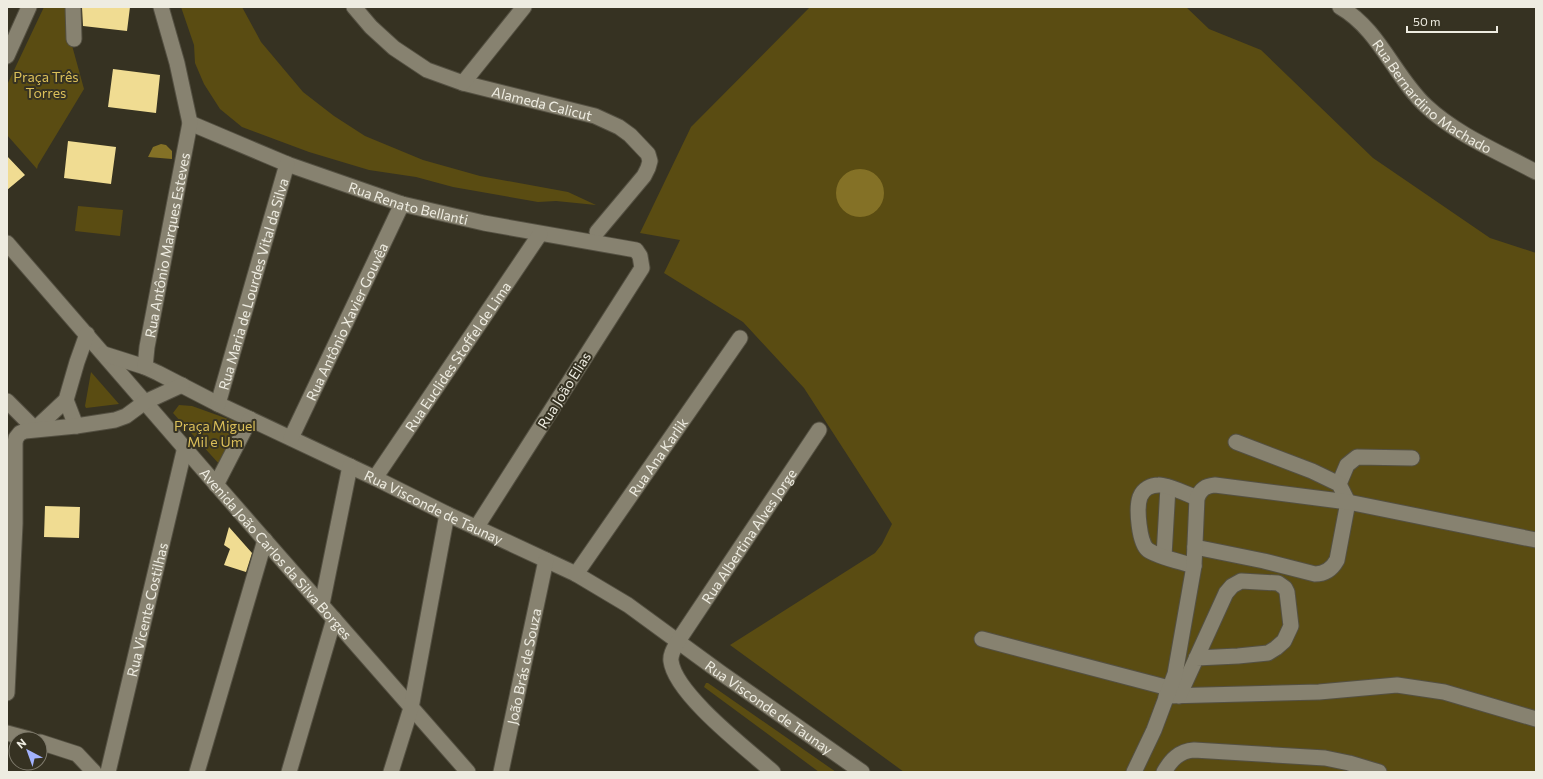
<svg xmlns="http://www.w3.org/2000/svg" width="1543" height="779" viewBox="0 0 1543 779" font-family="Commissioner,sans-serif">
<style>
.green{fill:#5a4c12}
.water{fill:#847126}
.building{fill:#f0dc92}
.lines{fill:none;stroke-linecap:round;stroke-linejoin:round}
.minor-casing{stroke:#545042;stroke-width:17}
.minor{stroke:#878270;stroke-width:15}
.labels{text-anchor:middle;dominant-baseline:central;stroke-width:4;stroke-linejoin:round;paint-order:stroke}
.park-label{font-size:14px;fill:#dbbf59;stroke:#363222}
.street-label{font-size:14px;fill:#eeece1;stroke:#363222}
</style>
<rect width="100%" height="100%" fill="#363222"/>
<!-- green -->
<path class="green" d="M44 7H65V20L84 89 38 165 37 169 7 135V85Z
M181 7H242L261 42 303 92 334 116 365 136 423 160 480 176 568 192 596 205 556 201 538 202 453 187 416 177 369 170 309 152 242 127 220 109 204 84 195 63 194 45Z
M810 7H1186L1209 29 1261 50 1373 158 1490 238 1536 253V772H904L730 645 875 553 882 544 892 524 804 388 743 322 664 273 680 240 640 233 691 127Z
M78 206 123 210 120 236 75 231Z
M91 372 119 404 86 408 85 406Z
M179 405 192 406 242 424 220 465 173 413Z
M706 683H708L836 772H819L704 687Z"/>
<!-- water -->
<path class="water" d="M161 144 166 145 172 151V159L148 157 153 147Z
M836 193a24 24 0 1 1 48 0a24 24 0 1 1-48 0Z"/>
<!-- building -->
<path class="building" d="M82 7H130L127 31 83 26Z
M113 69 160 75 156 113 108 107Z
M68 141 116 147 111 184 64 178Z
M7 156 25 175 7 190Z
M45 506 80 507 79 538 44 537Z
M229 527 252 553 246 572 224 565 230 549 224 545Z"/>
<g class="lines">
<!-- minor casing -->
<g class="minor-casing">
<g id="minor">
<path d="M73 7 74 39"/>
<path id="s1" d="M354 7 371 27 394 48 427 70 463 83 595 116 619 127 630 135 648 154 650 161 648 168 644 176 597 232"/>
<path id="s2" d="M1340 7C1379 29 1394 76 1426 106 1457 135 1499 152 1536 172"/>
<path d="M7 56 29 7"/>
<path d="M463 83 524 7"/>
<path id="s3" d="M190 123 287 164 402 204 484 223 636 250 640 256 642 268 476 528"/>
<path id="s4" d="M7 243 227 497 468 772"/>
<path id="s5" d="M104 354 145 367 158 373 218 404 375 478 447 514 576 574 628 605 721 673 862 772"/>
<path id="s6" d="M145 367 147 347 190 123 177 63 161 7"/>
<path d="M66 400 76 426"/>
<path d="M7 401 35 429"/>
<path id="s7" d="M218 404 287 164"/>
<path d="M35 429 66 400 77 362 87 334"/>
<path id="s8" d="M291 438 402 204"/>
<path id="s9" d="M375 478 540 234"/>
<path d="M1339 484 1347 465 1357 457 1412 458"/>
<path d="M216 485 250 419"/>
<path d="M1195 547 1264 561 1315 574C1325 574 1332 569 1337 560L1348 502 1339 484 1312 471 1236 442"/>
<path d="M1164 556 1168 487"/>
<path d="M1194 566C1182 562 1158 557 1148 550 1139 543 1136 508 1140 497 1143 489 1151 485 1159 485 1166 484 1189 495 1197 498"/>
<path id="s10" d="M576 574 740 338"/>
<path d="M322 604 350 466"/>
<path d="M982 639 1169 688"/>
<path d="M7 693 15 524V443L16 438 20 433 25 431 76 426 115 420 126 416 145 402 182 385"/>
<path d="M1166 696 1319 692 1397 685 1444 692 1536 719"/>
<path d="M1179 696 1226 593 1232 586 1241 581 1278 583 1285 588 1287 592 1291 626 1284 641 1276 648 1268 653 1238 656 1196 658"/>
<path d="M7 733 29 739"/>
<path d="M40 742 77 754 94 772"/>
<path id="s11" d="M108 772 185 447"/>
<path d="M197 772 265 540"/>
<path d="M289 772 334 619"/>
<path d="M391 772 411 708 447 514"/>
<path id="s12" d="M501 772 546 560"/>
<path id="s13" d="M773 772C747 749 675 694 671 661 670 654 675 647 678 641L819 430"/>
<path d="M1134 772 1154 730 1175 674 1194 566 1197 498C1201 489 1205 486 1215 485L1348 502 1536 540"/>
<path d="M1164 772C1171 760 1179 751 1194 750L1325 758 1349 763 1379 772"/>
</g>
</g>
<!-- minor -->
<use href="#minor" class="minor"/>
</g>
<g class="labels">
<!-- park labels -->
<g class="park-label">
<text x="46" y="76">Praça Três<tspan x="46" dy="16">Torres</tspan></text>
<text x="215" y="425">Praça Miguel<tspan x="215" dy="16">Mil e Um</tspan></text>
</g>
<!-- street labels -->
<g class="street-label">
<text stroke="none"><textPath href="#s2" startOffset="130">Rua Bernardino Machado</textPath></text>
<text stroke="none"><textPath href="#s1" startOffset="217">Alameda Calicut</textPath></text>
<text stroke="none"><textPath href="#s3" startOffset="233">Rua Renato Bellanti</textPath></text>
<text stroke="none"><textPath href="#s6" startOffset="124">Rua Antônio Marques Esteves</textPath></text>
<text stroke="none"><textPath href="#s7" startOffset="125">Rua Maria de Lourdes Vital da Silva</textPath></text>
<text stroke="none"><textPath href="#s8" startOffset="129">Rua Antônio Xavier Gouvêa</textPath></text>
<text stroke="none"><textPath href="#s9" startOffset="147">Rua Euclides Stoffel de Lima</textPath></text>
<text transform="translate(564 390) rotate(-58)">Rua João Elias</text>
<text stroke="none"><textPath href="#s10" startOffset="143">Rua Ana Karlik</textPath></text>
<text stroke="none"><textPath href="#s5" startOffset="364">Rua Visconde de Taunay</textPath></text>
<text stroke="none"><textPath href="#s13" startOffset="301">Rua Albertina Alves Jorge</textPath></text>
<text stroke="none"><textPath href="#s4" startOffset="411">Avenida João Carlos da Silva Borges</textPath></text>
<text stroke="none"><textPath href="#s11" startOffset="167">Rua Vicente Costilhas</textPath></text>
<text stroke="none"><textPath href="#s12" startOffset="108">João Brás de Souza</textPath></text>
<text stroke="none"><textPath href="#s5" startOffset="756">Rua Visconde de Taunay</textPath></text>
</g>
</g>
<!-- border -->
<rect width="1543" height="779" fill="none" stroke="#eeece1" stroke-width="16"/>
<!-- north arrow -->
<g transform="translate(28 751) rotate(319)"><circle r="19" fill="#363222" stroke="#807c6e"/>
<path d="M0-3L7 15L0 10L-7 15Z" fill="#a2b2fd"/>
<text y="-6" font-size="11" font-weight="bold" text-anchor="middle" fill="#eeece1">N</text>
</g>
<!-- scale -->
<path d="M1407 26v6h90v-6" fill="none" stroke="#eeece1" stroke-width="2"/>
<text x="1413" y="26" font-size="12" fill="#eeece1" stroke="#363222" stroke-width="3" paint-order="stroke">50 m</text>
</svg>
